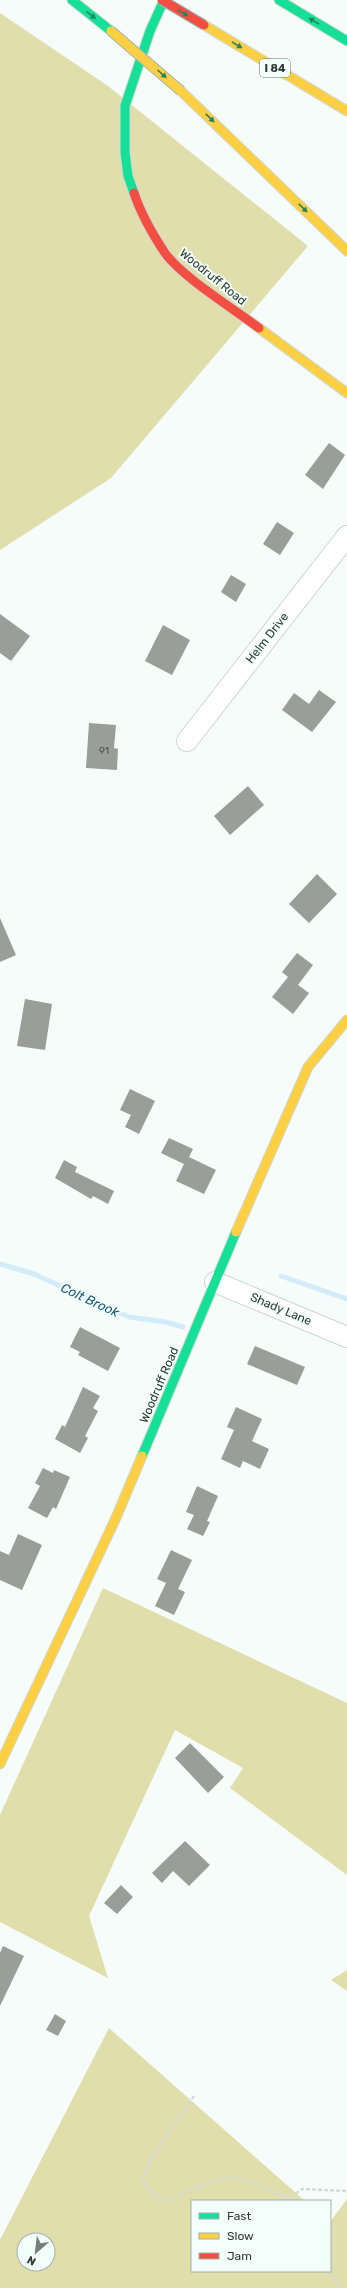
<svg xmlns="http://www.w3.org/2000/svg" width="347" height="2288" viewBox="0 0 347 2288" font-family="Rubik,sans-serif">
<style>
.forest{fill:#e0deab;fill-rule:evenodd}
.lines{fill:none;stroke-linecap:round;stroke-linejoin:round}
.stream{stroke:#d3ecfa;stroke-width:5}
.building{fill:#999e99}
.street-casing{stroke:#ced8d4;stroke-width:22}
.fast-casing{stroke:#ced8d4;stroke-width:11}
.slow-casing{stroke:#ced8d4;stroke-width:11}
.jam-casing{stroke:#ced8d4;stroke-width:11}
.path{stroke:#d7d9d9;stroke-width:2.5;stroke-dasharray:4 2;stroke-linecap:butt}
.street{stroke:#fefffe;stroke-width:20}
.fast{stroke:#16e098;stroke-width:9}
.slow{stroke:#ffcf43;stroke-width:9}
.jam{stroke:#f24e42;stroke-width:9}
.slow-bridge-casing{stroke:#9ab7b8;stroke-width:11;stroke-linecap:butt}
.jam-bridge-casing{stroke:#9ab7b8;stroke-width:11;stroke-linecap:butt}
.slow-bridge{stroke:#ffcf43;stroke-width:9}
.jam-bridge{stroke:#f24e42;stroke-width:9}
.oneway{fill:#238562}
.labels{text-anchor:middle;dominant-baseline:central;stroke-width:4;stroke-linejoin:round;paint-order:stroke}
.number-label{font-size:10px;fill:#49534e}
.shield{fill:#f2fffa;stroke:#697570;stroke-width:1}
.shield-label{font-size:11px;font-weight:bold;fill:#2e3a35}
.street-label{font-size:12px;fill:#2e3a35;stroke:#f2fffa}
.water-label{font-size:13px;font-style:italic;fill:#16577a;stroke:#f2fffa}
</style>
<rect width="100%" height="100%" fill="#f5fcf9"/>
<!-- forest -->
<path class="forest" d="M0 13 108 86 308 246 111 478 0 550Z
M103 1588 347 1703V1875L230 1788 243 1768 175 1730 89 1916 108 1978 0 1922V1815Z
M347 1970V1991L331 1980Z
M109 2028 305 2201H192V2271H330V2222L347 2199V2288H0V2240ZM24 2240H48V2264H24Z"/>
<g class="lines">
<!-- stream -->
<path class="stream" d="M0 1264 34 1274 129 1317 166 1322 183 1327
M281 1276 347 1299"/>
</g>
<!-- building -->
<path class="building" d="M329 443 345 455 323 489 305 475Z
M277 522 294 533 280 555 263 544Z
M231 575 246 584 236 602 221 592Z
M0 614 30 636 11 661 0 653Z
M163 625 190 640 172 675 145 661Z
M319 690 336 702 312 732 282 710 294 693 309 704Z
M89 723 116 725 114 748 118 749 117 770 86 768Z
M248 786 264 805 230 835 214 816Z
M317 874 337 894 309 923 289 904Z
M0 918 16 955 0 962Z
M297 953 313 965 298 985 309 993 293 1014 272 997 288 977 282 972Z
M25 999 52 1004 45 1050 17 1046Z
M130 1089 155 1101 139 1134 125 1127 131 1115 120 1110Z
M169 1138 193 1149 189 1157 216 1170 204 1194 176 1181 184 1164 161 1153Z
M64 1160 77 1167 75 1172 114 1191 108 1204 93 1196 91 1199 55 1178Z
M80 1327 120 1348 108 1371 78 1355 80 1352 70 1347Z
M255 1346 305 1367 297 1385 247 1364Z
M83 1387 100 1396 93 1408 98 1411 85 1436 88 1438 80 1453 55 1439 62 1425 65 1427Z
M236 1407 262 1419 252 1441 269 1449 260 1469 243 1461 240 1468 221 1459 234 1430 227 1427Z
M43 1468 53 1473 54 1470 70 1477 56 1509 53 1507 47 1518 28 1508 40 1486 35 1483Z
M197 1486 218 1496 207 1521 210 1522 203 1536 187 1529 194 1515 186 1512Z
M18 1534 42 1545 22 1590 0 1580V1551L9 1555Z
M171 1550 192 1560 178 1589 185 1592 174 1615 155 1606 166 1583 157 1579Z
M190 1743 224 1777 208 1793 175 1758Z
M185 1841 210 1865 189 1886 173 1871 162 1883 152 1873Z
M121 1885 133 1897 117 1914 104 1903Z
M3 1946 24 1956 0 2006V1953Z
M55 2014 66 2021 58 2036 46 2030Z"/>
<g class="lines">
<!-- street casing -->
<g class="street-casing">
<path id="street" d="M187 741 347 536
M215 1282 347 1337"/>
</g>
<!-- fast casing -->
<g class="fast-casing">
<path id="fast" d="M72 0 111 31
M279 0 347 41
M134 193 128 176 125 152V106L150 31 164 0
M142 1456 236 1232"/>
</g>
<!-- slow casing -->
<g class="slow-casing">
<path id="slow" d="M204 25 347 111
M181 91 347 251
M259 328 347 393
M236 1232 308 1067 347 1020
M0 1764 115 1520 142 1456"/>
</g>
<!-- jam casing -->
<g class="jam-casing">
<path id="jam" d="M134 193C141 214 153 235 165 253 182 277 234 309 259 328"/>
</g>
<!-- path -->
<path class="path" d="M194 2096 151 2159 143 2180 152 2194 166 2201C189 2192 219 2172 246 2180 261 2185 274 2194 289 2198L302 2189 347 2191
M327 2271 343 2288"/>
<!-- street -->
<use href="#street" class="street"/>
<!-- fast -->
<use href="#fast" class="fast"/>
<!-- slow -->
<use href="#slow" class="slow"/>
<!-- jam -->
<use href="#jam" class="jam"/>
<!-- slow-bridge casing -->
<g class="slow-bridge-casing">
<path id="slow-bridge" d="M111 31 181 91"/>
</g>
<!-- jam-bridge casing -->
<g class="jam-bridge-casing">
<path id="jam-bridge" d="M162 0 204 25"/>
</g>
<!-- slow-bridge -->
<use href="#slow-bridge" class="slow-bridge"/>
<!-- jam-bridge -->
<use href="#jam-bridge" class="jam-bridge"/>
</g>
<!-- one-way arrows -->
<defs><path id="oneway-solid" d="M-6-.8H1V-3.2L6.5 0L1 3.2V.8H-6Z"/></defs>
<g class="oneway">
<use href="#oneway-solid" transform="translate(183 13) rotate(31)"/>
<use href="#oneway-solid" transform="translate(91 15) rotate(38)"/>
<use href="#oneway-solid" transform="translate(314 21) rotate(-149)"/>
<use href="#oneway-solid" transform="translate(237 45) rotate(31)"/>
<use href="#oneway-solid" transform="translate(162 74) rotate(42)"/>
<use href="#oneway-solid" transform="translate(210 118) rotate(44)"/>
<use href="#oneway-solid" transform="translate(303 208) rotate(44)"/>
</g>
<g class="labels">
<!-- number labels -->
<g class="number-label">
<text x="104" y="751">91</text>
</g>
<!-- shield labels -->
<rect class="shield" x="260" y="59" width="30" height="18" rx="3"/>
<g class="shield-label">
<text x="275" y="68">I 84</text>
</g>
<!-- street labels -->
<g class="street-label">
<text transform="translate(213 277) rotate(39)">Woodruff Road</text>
<text transform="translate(267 638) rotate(-52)">Helm Drive</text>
<text transform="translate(281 1309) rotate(23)">Shady Lane</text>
<text transform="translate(159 1385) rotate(-67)">Woodruff Road</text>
</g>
<!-- water labels -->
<g class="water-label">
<text transform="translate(90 1300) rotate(25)">Colt Brook</text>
</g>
</g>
<!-- legend -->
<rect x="191" y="2200" width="140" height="72" fill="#f2fffa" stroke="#a4b0ab"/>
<rect x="199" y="2213" width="20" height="6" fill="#16e098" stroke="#a4b0ab"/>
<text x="227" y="2220" font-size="12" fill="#2e3a35">Fast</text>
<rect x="199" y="2233" width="20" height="6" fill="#ffcf43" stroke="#a4b0ab"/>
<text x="227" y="2240" font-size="12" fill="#2e3a35">Slow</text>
<rect x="199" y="2253" width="20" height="6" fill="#f24e42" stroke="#a4b0ab"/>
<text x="227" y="2260" font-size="12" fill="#2e3a35">Jam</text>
<!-- north arrow -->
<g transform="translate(36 2252) rotate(208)"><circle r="19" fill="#f2fffa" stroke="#a4b0ab"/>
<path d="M0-3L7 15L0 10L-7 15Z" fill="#747e7a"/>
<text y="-6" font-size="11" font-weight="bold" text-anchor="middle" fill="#2e3a35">N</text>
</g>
</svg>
